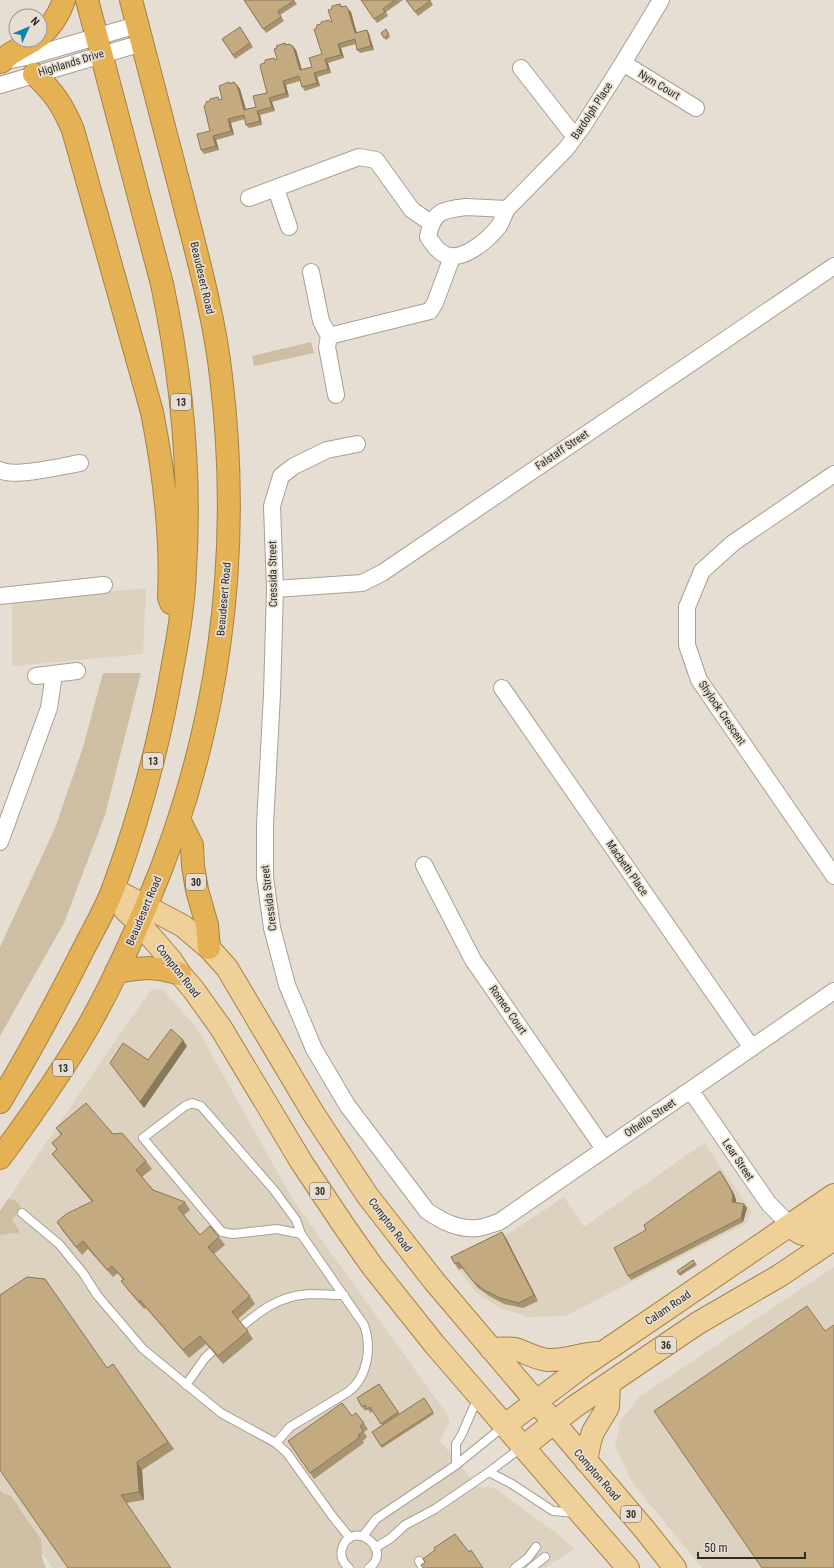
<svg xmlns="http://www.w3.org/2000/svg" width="834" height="1568" viewBox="0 0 834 1568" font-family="'Roboto Condensed',sans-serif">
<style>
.built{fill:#ddd1bf}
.green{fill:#cebea4}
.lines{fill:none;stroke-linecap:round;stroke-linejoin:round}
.lane-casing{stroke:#a8a095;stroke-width:10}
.street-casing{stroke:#a8a095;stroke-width:18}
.primary-casing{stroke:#a58245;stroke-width:24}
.highway-casing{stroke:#a58245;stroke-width:24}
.lane{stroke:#fff;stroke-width:8}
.street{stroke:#fff;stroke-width:16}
.primary{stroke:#efd099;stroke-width:22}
.highway{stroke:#e5b155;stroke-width:22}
.wall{fill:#a9926e}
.shaded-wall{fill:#89775a}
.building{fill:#c4aa80;stroke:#89775a}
.labels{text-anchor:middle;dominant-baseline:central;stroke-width:3.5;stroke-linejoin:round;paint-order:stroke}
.shield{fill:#e6ded2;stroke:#66615b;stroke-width:1}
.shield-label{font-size:10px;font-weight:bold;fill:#2f2c28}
.street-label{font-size:11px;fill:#2f2c28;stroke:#e6ded2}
</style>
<rect width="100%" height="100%" fill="#e6ded2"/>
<!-- built -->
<path class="built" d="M146 588 143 654 12 666V601Z
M162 989 197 1028 293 1200 447 1414 450 1422 440 1441 478 1487 495 1488 561 1537 574 1549 545 1568H53L0 1494V1211L109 1050 151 990Z
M704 1143 752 1212 745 1224 565 1316 529 1317 498 1307 476 1292 450 1259 462 1250 474 1251 513 1231 564 1197 584 1227Z
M834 1267V1568H702L632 1482 615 1446 621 1420 639 1397Z"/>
<!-- green -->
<path class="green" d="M311 342 314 353 254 366 252 356Z
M103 673H141L105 815 64 923 0 1036V947L55 828 83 747Z
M8 1199 14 1200 21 1206 12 1221 18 1228 20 1234 12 1233 0 1235V1211Z
M0 1490 2 1493 11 1496 41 1540 42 1558 46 1568H0Z"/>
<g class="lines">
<!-- lane casing -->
<g class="lane-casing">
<path id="lane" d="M22 1213 59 1244 83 1273 97 1295 143 1349 221 1413 276 1443 287 1453 333 1517 350 1538
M235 1332C259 1312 277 1296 309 1294 321 1294 332 1295 344 1295
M186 1385 205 1358 220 1344
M276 1443 290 1427 348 1392C368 1377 372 1347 364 1325L301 1234 296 1220 274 1190 201 1106 192 1103 185 1106 143 1138 222 1232 233 1234 277 1229 301 1234
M456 1465V1444L462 1434 478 1397
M489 1472 512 1484 553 1511 576 1513
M363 1536 376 1519 456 1465 504 1426
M375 1548 391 1538 405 1525 435 1509 489 1472 522 1447
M419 1561 423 1568
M349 1568C343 1563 340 1557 342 1549 350 1518 395 1548 369 1568
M515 1568 528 1558 536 1547
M531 1568 545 1557"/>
</g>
<!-- street casing -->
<g class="street-casing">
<path id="street" d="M5 61 27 57 137 25
M623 63 696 108
M521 68 575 137
M0 85 142 43
M276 189 289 227
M249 198 359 157 376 160 412 210 431 223
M466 207 507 209C504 214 502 221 499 226 488 240 460 265 442 253 436 249 432 243 428 237 433 211 442 210 466 207Z
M507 209 566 149 583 126 623 63 661 0
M311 272 321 321 329 336 327 347 336 395
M329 336 430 311 435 303 452 257
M357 444 327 450 294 466 281 476 272 506 275 589 272 694 265 825V877L272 928 287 985 314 1049 347 1105 427 1211C442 1221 458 1230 478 1228 485 1227 492 1224 499 1222L834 991
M0 470C15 478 62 466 80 463
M834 474 733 543 702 571 687 607V645L699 680 834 876
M275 589 362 583 382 573 834 266
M0 596 104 585
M36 676 77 671
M502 688 752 1048
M0 842 49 708 54 674
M424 865 473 960 604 1149
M691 1091 769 1204 790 1225"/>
</g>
<!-- primary casing -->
<g class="primary-casing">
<path id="primary" d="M113 889 183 926 209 948 227 968 313 1113 367 1195 434 1281 645 1530 675 1568
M125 910 139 923 171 960 180 974 193 989 221 1028 302 1163 344 1226 372 1266 435 1345 628 1568
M790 1225C794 1228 798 1233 803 1234 811 1236 827 1222 834 1218
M491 1349C498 1349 508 1348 515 1349 526 1352 536 1359 548 1360 565 1361 580 1354 597 1353
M505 1425 586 1364 834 1195
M523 1447 574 1407 698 1323 779 1276 834 1239
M586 1461 590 1441 593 1432 608 1407 609 1384"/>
</g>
<!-- highway casing -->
<g class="highway-casing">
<path id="highway" d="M40 36C52 26 59 15 64 0
M1 62 10 54 34 40
M34 74C54 92 63 106 73 130L152 412C164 473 172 535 169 597L171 603
M179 819 192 845 193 866 197 890 207 925 209 948
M116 972C143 968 154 965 180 974
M0 1102C28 1055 54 1007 79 958 90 935 104 913 113 889 140 816 160 741 173 664 179 633 184 602 185 570 191 474 182 378 162 284L87 0
M0 1158C28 1120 55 1082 79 1042 106 998 127 951 147 904 219 736 243 557 221 376 214 315 197 255 182 196 165 131 148 65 131 0"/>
</g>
<!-- lane -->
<use href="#lane" class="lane"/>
<!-- street -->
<use href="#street" class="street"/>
<!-- primary -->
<use href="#primary" class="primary"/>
<!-- highway -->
<use href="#highway" class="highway"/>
</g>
<!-- wall -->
<path class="wall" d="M244 0H294L297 4 280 15 284 21 266 33Z
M361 0H403L386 12 388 16 377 23Z
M406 0H430L433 5 418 16Z
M340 4 342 6 351 12 356 33 367 30 369 34 374 50 360 53 357 50 356 44 341 48 344 58 328 63 331 73 317 77 320 86 305 91 302 87 300 81 286 85 289 97 272 102 275 111 260 115 262 125 249 128 246 125 245 119 231 123 234 135 216 140 219 150 204 154 201 150 210 131 220 99H222L230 83 234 82 237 85 240 89 246 109 256 107 267 93 265 63 274 58 276 60 277 59V48L285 43 286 45 291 46 296 50 302 70 312 67 322 54 331 22H332V9Z
M240 27 253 47 235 59 222 39Z
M386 29 390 37 386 40 381 33Z
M187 1046 144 1108 110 1063 148 1060Z
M56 1128 113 1134 146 1161 152 1169 142 1177 153 1190 185 1202 190 1210 184 1215 200 1235 219 1237 225 1245 214 1254 250 1296 255 1304 238 1319 248 1331 253 1339 223 1364 206 1344 189 1358 146 1308 144 1309 127 1289 121 1281 123 1280 118 1273 113 1277 88 1249 82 1255 62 1230 57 1222 92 1202 58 1161 52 1154 57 1150 52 1143 61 1135Z
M723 1175 734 1194 736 1200 735 1203 747 1208 743 1222 631 1280 628 1276 646 1230Z
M506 1238 538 1301 523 1308 504 1304 489 1296 478 1288 462 1268 459 1270 455 1264Z
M693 1260 697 1265 680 1276 677 1271Z
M113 1364 174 1449 142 1470 144 1500 126 1503 68 1568 107 1368Z
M379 1384 400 1414 424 1398 434 1414 382 1448 372 1432 382 1425 373 1411 370 1413 368 1409 365 1411 357 1398Z
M356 1413 368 1429 364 1432 367 1437 363 1441 364 1443 314 1479 288 1441 352 1416Z"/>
<!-- shaded-wall -->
<path class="shaded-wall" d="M348 9 351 12 358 37 355 33Z
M367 30 369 34 374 50 371 46Z
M338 44 341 48 344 58 341 55Z
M293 46 296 50 303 74 300 70Z
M325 59 328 63 331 73 328 69Z
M314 73 317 77 320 86 317 83Z
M283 81 286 85 289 97 286 93Z
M237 85 240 89 247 114 244 110Z
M269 98 272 102 275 111 272 107Z
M257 111 260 115 262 125 260 121Z
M228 119 231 123 234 135 231 131Z
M213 136 216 140 219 150 216 146Z
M183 1040 187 1046 144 1108 140 1102Z
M720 1171 734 1194 736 1200 735 1206 732 1202Z
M744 1204 747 1208 743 1222 741 1218Z
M502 1232 506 1238 538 1301 534 1295Z
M137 1462 142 1470 144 1500 139 1492Z"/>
<!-- building -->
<path class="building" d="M244 0H293L294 1 278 11 281 17 263 29Z
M361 0H395L383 9 385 12 374 19Z
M406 0H430V1L415 12Z
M340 4 341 7 346 6 348 9 355 33 367 30 371 46 357 50 355 39 338 44 341 55 325 59 328 69 314 73 317 83 302 87 299 76 283 81 286 93 269 98 272 107 257 111 260 121 246 125 244 115 228 119 231 131 213 136 216 146 201 150 197 134 210 131 204 106 206 104V102L210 101V99L218 97 219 100 222 99 219 86 229 82 230 84 234 82 235 84 237 85 244 110 256 107 253 96 267 93 260 66 261 64 265 63V60L274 58 275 60 277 59 274 49 277 48 276 46 285 43V45L290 44V45L293 46 300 70 312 67 309 58 322 54 314 29H316L317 25 321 24V22L329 20 330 22H332L328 10 332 9V6Z
M240 27 250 43 233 55 222 39Z
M386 29 389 35 384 38 381 33Z
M171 1029 183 1040 140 1102 110 1063 123 1043 148 1060Z
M86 1103 113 1134 122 1133 146 1161 136 1170 153 1190 185 1202 178 1208 200 1235 210 1226 219 1237 208 1247 250 1296 232 1312 248 1331 218 1356 200 1336 183 1350 140 1300 139 1302 121 1281 124 1279 112 1266 107 1270 83 1241 76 1247 57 1222 66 1214 93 1201 52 1154 57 1149 52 1143 62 1134 56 1128Z
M720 1171 731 1190 733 1196 732 1202 744 1204 741 1218 628 1276 614 1248 646 1230 644 1225Z
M502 1232 534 1295 519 1303 500 1298 484 1290 474 1282 458 1262 455 1264 451 1257Z
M693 1260 695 1263 679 1274 677 1271Z
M27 1277 45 1279 107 1368 113 1364 168 1442 137 1462 139 1492 121 1495 171 1568H68L0 1470V1295Z
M807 1306 825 1331 834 1325V1568H762L654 1411Z
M379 1384 398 1412 381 1424 370 1407 367 1409 365 1405 362 1407 357 1398Z
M424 1398 433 1412 381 1446 372 1432Z
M342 1403 352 1416 356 1413 364 1423 360 1426 363 1431 358 1435 360 1437 310 1473 288 1441Z
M455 1534 469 1552 471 1550 483 1568H423L421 1565 425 1562 423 1559 435 1550 434 1548Z"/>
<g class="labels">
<!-- shield labels -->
<g class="shield">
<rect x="171" y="394" width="20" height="16" rx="3"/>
<rect x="143" y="753" width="20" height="16" rx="3"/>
<rect x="186" y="874" width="20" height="16" rx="3"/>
<rect x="53" y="1060" width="20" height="16" rx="3"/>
<rect x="310" y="1183" width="20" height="16" rx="3"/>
<rect x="656" y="1337" width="20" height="16" rx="3"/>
<rect x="621" y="1506" width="20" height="16" rx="3"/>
</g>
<g class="shield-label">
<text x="181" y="402">13</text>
<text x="153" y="761">13</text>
<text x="196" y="882">30</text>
<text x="63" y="1068">13</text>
<text x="320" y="1191">30</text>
<text x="666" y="1345">36</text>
<text x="631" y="1514">30</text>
</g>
<!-- street labels -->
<g class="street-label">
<text transform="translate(71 63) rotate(-17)">Highlands Drive</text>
<text transform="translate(659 85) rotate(31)">Nym Court</text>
<text transform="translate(592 111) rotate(-57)">Bardolph Place</text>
<text transform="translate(202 278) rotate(77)">Beaudesert Road</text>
<text transform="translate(562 450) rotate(-34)">Falstaff Street</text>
<text transform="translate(273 574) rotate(-91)">Cressida Street</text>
<text transform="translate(224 599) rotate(-85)">Beaudesert Road</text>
<text transform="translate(722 713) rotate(56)">Shylock Crescent</text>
<text transform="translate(627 868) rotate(55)">Macbeth Place</text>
<text transform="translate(269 898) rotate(-97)">Cressida Street</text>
<text transform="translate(144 911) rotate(-67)">Beaudesert Road</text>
<text transform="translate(178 971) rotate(52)">Compton Road</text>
<text transform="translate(508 1010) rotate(55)">Romeo Court</text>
<text transform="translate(650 1118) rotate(-34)">Othello Street</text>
<text transform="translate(738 1160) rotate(56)">Lear Street</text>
<text transform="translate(390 1225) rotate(53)">Compton Road</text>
<text transform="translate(668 1308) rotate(-34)">Calam Road</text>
<text transform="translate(597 1475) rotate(49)">Compton Road</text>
</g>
</g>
<!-- north arrow -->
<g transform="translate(28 28) rotate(46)"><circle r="19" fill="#e6ded2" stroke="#9d978e"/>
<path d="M0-3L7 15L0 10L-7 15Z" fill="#1382aa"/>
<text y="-6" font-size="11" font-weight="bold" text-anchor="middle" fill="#2f2c28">N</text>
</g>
<!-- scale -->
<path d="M698 1552v6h107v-6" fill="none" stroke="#2f2c28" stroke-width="2"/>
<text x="704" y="1552" font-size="12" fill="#2f2c28" stroke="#e6ded2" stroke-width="3" paint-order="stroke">50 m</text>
</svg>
